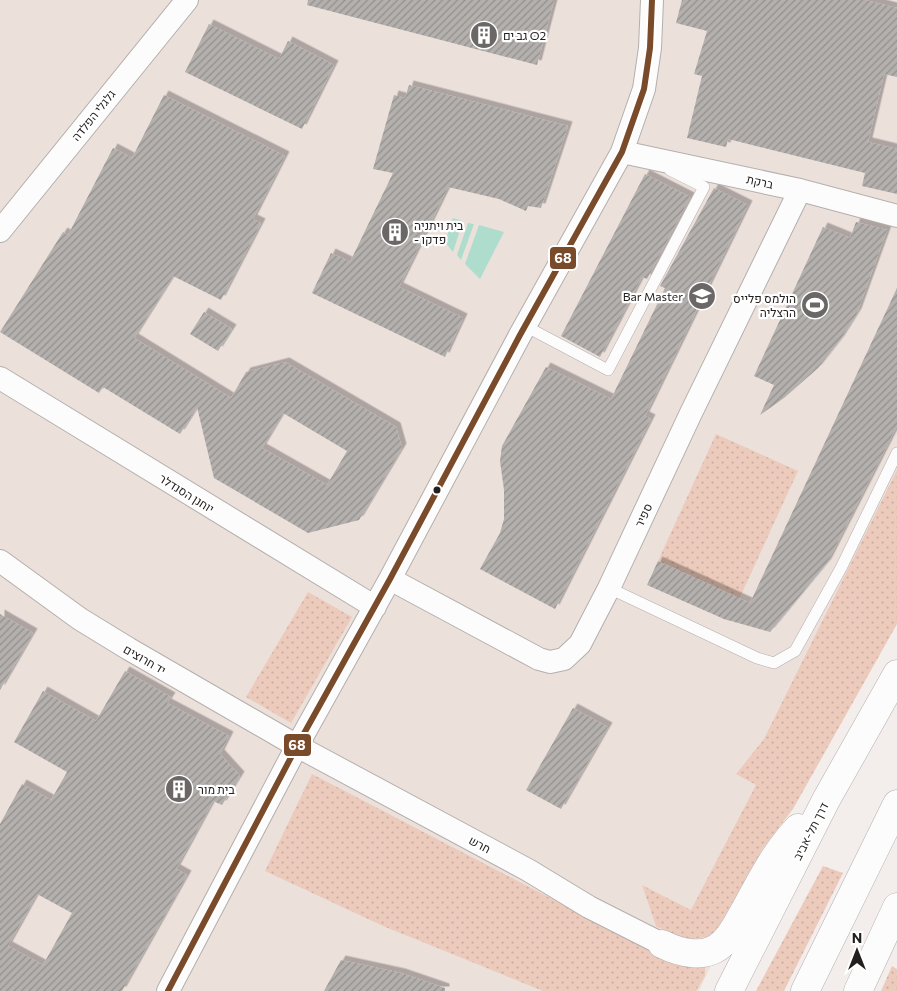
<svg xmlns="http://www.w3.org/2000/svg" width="897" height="991" viewBox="0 0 897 991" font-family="Commissioner,Heebo,sans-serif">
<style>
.built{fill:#ece0db}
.grass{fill:url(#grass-dots)}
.water{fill:#aeddce}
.building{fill:url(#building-hatch);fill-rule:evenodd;filter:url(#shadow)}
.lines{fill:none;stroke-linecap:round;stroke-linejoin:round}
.lane-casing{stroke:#b3afad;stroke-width:12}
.street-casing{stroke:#b3afad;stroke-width:24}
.secondary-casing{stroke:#b3afad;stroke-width:29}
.highway-casing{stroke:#b3afad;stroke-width:29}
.lane{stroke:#fdfcfc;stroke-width:11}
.street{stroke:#fdfcfc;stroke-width:22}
.secondary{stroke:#fdfcfc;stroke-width:28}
.highway{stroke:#fdfcfc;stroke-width:28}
.bus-1-casing{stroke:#fff;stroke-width:10}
.bus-1{stroke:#7a4b2a;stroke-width:6}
.bus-dot{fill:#221f1e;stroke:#fff;stroke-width:2}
.labels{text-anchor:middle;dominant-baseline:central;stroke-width:4.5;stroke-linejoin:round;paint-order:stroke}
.poi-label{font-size:12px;fill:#221f1e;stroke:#fff;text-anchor:start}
.street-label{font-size:12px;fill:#221f1e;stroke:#fff}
.line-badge{stroke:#fff;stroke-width:2}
.badge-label{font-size:14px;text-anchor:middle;font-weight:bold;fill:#fff}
</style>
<defs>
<pattern id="grass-dots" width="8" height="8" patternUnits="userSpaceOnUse" patternTransform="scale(1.25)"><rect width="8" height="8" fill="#eccbbc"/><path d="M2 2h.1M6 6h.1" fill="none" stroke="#caaea1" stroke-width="1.8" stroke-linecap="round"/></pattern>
<pattern id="building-hatch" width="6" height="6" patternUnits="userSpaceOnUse" patternTransform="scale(1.25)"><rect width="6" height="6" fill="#b4b0ae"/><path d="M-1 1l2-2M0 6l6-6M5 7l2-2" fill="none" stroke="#928f8d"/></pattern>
<filter id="shadow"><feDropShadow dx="4.5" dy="-4.5" stdDeviation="0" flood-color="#0004"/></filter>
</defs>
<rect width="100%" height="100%" fill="#f3eeec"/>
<!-- built -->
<path class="built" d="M0 0H897V562L699 991H0Z"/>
<!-- grass -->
<path class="grass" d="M716 434 798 471 729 621 721 618 731 595 658 561Z
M897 470V624L793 809 763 848 715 933 706 937 683 940 656 926 642 885 691 910 756 785 736 774 764 739Z
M308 592 352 617 291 723 246 697Z
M312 774 677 964 696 967 705 965V976L696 991H543L383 926 265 871Z
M823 866 843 873 784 991H756Z
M892 966 897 969V991H881Z"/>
<!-- water -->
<path class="water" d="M453 218 463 221 453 252 445 242Z
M468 223 474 224 461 260 457 255Z
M479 225 504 232 480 279 465 264Z"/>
<!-- building -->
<path class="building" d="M308 0H554L537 65 307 5Z
M682 0H865L897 8V77L884 74 868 142 897 149V194L862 186 865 173 728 139 726 147 687 138 702 76 694 74 707 31 676 23Z
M209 24 279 59 288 41 334 65 302 129 185 72Z
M409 85 568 126 541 208 528 206 526 211 499 199 448 187 399 287 463 318 445 357 312 293 331 253 350 262 393 173 373 169 394 95 405 98Z
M164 95 285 156 253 219 261 223 221 300 173 276 134 338 231 398 246 372 285 362 396 427 402 448 359 520 308 533 214 478 197 407 180 434 103 387 99 393 0 332 63 232 68 235 113 148 132 158ZM283 413 347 451 327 485 262 448Z
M645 174 690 197 647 279 642 277 600 357 561 336Z
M714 188 748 205 645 416 651 419 555 609 480 569 500 533 504 519V490L500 461 502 446 546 367 611 399 665 288 660 286Z
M856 222 887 230 857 313 840 340 818 368 784 398 760 415 774 385 754 376 823 227 850 238Z
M897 288V426L827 563 770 632 724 619 647 585 658 561 750 603Z
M204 312 232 329 218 351 190 334Z
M0 614 33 633 0 690Z
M125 671 171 697 167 703 229 736 220 754 240 776 222 805 213 801 176 869 187 875 122 991H0V824L22 784 51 800 67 772 14 742 43 691 96 721ZM37 894 72 913 43 965 8 946Z
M573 708 608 727 561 809 526 790Z
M341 960 401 973 445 988V991H324Z"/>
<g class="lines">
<!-- lane casing -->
<g class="lane-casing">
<path id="lane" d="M525 326 608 370 704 187 670 170
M609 588 757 658 774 663 795 651 841 568 897 453"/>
</g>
<!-- street casing -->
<g class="street-casing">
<path id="street" d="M622 152 800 190 897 216
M0 231 187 0
M0 378 375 607
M0 561 80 619 129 649 297 746 528 870 589 907 662 944
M390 579 539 659 550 662 564 659 580 644 609 588 691 413 800 190
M168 991 297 746 390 579 520 335 622 152 644 89 650 48 652 0"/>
</g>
<!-- secondary casing -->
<g class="secondary-casing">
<path id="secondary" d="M662 944C680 953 706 960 723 943 733 934 739 920 746 908 761 880 776 851 798 828
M729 991 826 800 897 674"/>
</g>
<!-- highway casing -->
<g class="highway-casing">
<path id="highway" d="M805 991 897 804
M858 991 897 907"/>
</g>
<!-- lane -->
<use href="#lane" class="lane"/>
<!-- street -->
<use href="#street" class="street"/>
<!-- secondary -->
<use href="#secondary" class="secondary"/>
<!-- highway -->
<use href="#highway" class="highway"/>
<!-- bus-1 casing -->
<g class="bus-1-casing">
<path id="bus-1" d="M168 991 297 746 390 579 520 335 622 152 644 89 650 48 652 0"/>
</g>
<!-- bus-1 -->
<use href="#bus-1" class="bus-1"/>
</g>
<!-- icons -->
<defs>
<g id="building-disc" transform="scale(1.4375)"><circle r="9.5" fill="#6b6766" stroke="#fff"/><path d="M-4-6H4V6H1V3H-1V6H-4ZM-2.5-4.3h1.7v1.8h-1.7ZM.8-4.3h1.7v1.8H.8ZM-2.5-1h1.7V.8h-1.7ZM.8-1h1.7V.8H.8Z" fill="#fff"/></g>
<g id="school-disc" transform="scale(1.4375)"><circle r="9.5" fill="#6b6766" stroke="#fff"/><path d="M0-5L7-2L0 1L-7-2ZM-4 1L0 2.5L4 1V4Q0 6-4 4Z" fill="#fff"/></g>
<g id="stadium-disc" transform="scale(1.4375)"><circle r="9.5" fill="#6b6766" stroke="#fff"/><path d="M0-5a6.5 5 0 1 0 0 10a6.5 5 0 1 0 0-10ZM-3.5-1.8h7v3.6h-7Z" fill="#fff"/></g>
</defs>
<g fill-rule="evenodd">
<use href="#building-disc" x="484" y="35"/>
<use href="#building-disc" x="395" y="232"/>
<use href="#school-disc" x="702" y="296"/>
<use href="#stadium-disc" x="815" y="305"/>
<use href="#building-disc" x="179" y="789"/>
</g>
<!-- markers -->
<circle class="bus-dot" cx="437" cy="490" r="4.5"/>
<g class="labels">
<!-- poi labels -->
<g class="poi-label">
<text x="503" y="35">גב ים O2</text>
<text x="414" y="225">בית ויתניה<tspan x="414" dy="14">- פדקו</tspan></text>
<text x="683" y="296" text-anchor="end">Bar Master</text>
<text x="796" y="298" text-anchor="end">הולמס פלייס<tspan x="796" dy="14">הרצליה</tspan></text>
<text x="198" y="789">בית מור</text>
</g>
<!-- street labels -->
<g class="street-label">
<text transform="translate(93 115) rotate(-51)">גלגלי הפלדה</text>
<text transform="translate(760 181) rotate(12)">ברקת</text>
<text transform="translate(187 493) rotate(32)">יוחנן הסנדלר</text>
<text transform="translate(643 515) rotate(-65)">ספיר</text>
<text transform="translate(145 659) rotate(30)">יד חרוצים</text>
<text transform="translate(810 831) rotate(-63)">דרך תל-אביב</text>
<text transform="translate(480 844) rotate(28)">חרש</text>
</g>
</g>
<g class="line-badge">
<rect x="549" y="246" width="28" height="24" rx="5" fill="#7a4b2a"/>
<rect x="283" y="733" width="29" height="24" rx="5" fill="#7a4b2a"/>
</g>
<g class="badge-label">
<text x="563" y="263">68</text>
<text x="297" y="750">68</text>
</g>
<!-- north arrow -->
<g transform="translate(857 951)" stroke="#ffffff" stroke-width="4" paint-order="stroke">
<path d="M0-4L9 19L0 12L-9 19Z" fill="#221f1e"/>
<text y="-8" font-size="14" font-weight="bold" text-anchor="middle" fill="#221f1e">N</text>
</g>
</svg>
